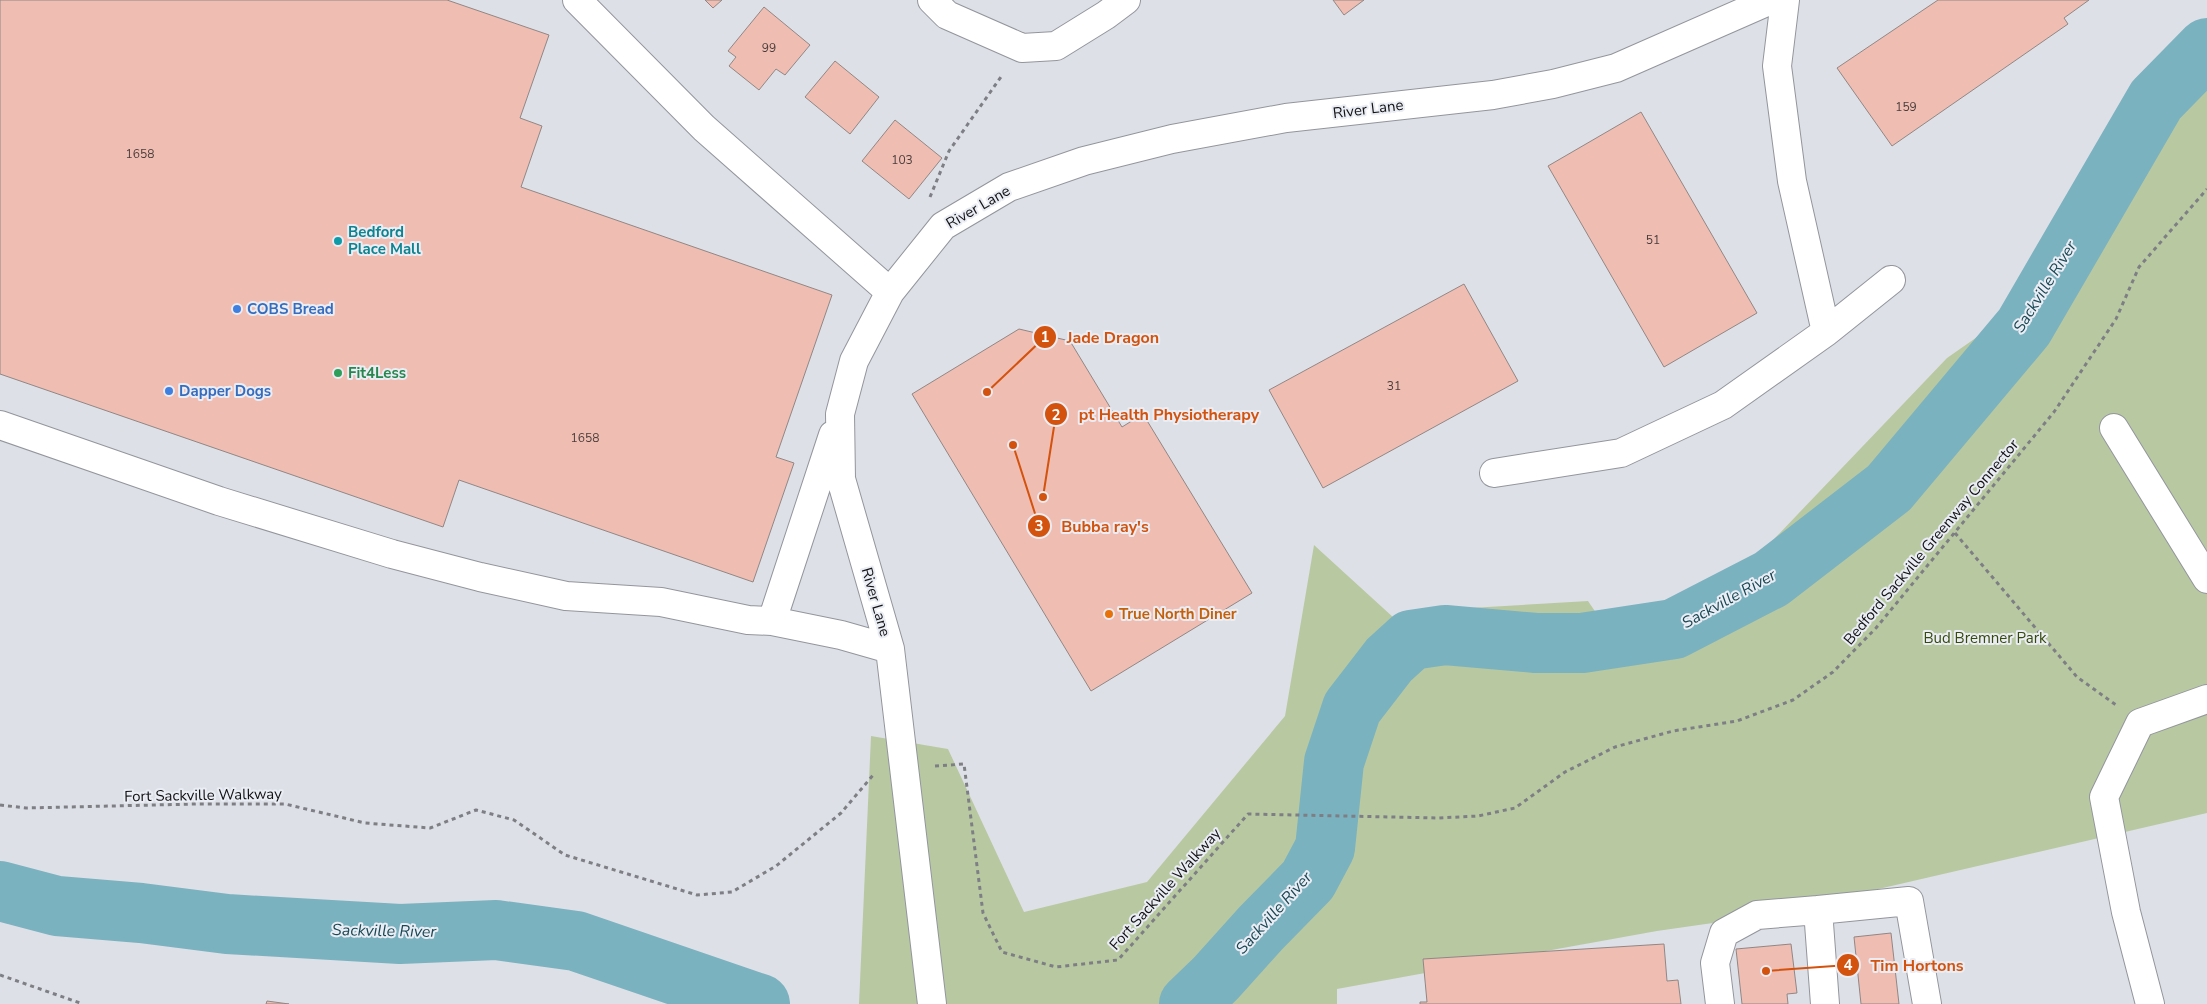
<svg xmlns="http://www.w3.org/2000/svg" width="2207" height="1004" viewBox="0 0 2207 1004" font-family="'Nunito Sans',sans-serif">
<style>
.green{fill:#b8c9a2}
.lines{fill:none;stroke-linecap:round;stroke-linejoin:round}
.river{stroke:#7bb2bf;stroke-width:60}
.building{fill:#efbdb1;stroke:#908785}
.minor-casing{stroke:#93959d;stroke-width:30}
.path{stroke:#7e7f85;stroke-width:3;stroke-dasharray:4 4;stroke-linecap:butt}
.minor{stroke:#fff;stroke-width:28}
.culture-dot{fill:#0f9aa8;stroke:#ebedf5;stroke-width:2}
.shop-dot{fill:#3f7fe0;stroke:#ebedf5;stroke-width:2}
.leisure-dot{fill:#2e9e5b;stroke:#ebedf5;stroke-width:2}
.food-dot{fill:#e8710a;stroke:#ebedf5;stroke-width:2}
.labels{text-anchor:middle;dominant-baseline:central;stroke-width:4;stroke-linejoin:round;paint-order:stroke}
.number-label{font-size:12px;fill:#493d3c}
.street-label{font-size:15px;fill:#121215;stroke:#ebedf5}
.culture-label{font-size:15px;font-weight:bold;fill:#0d838f;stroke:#ebedf5;text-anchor:start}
.shop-label{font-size:15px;font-weight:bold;fill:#366cbe;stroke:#ebedf5;text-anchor:start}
.leisure-label{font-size:15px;font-weight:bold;fill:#27864d;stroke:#ebedf5;text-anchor:start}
.food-label{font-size:15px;font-weight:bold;fill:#c56008;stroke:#ebedf5;text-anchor:start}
.park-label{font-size:15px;fill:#354a09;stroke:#ebedf5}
.water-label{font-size:16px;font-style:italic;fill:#174853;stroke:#ebedf5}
.leader{fill:none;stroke:#d3520d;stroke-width:2}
.callout-dot{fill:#d3520d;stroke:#ebedf5;stroke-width:2}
.mark-label{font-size:15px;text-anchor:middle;font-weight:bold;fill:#fff}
.callout-label{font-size:16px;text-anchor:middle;font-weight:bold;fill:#d3520d;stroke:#ebedf5;stroke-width:4;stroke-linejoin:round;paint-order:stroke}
</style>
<rect width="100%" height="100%" fill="#dee0e8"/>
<!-- green -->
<path class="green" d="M2207 54V813L1762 916 1657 931 1337 989V1004H859L871 736 948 749 1024 912 1147 882 1285 716 1314 545 1394 618 1470 608 1588 601 1616 642 1665 622 1754 560 1947 358 2040 293 2114 163Z"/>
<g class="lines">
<!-- river -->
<path class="river" d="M0 891 57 906 141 913 227 924 400 934 496 930 576 941 760 1004
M1189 1004 1216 978 1261 928 1308 880 1325 848 1334 762 1352 708 1389 660 1411 640 1445 635 1536 643H1582L1674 629 1771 579 1889 488 2024 327 2156 100 2207 48"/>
</g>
<!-- building -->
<path class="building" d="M0 0H447L549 35 520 118 542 126 521 187 832 295 776 457 794 463 753 582 459 480 443 527 0 374Z
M705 0H722L713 8Z
M1333 0H1364L1344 15Z
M1938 0H2089L2064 18 2068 24 1892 146 1837 68Z
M764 7 810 45 785 75 776 69 759 90 729 66 736 57 728 51Z
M835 61 879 97 850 134 805 97Z
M1641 112 1757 313 1664 367 1548 166Z
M895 120 942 158 909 199 862 161Z
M1464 284 1518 381 1323 488 1269 390Z
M1019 329 1070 341 1122 427 1143 414 1252 593 1091 691 912 394Z
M1891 933 1899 1004H1861L1854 937Z
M1664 944 1667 981 1678 980 1681 1004H1420V1002H1427L1423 959Z
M1791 944 1797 993 1787 994 1788 1004H1742L1736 949Z
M267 1001 289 1004H266Z"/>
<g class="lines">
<!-- minor casing -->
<g class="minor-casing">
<path id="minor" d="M577 0 704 128 890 292
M932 0 947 15 1022 48 1056 46 1106 15 1126 0
M1785 0 1777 66 1792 181 1826 332
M0 425 219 501 392 554 480 577 566 596 661 602 748 620 772 621 841 635 890 649
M2114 428 2207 579
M1494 473 1621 453 1723 405 1826 332 1891 280
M772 621 833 435
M932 1004 890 649 841 479 840 414 854 361 890 292 943 226 1009 187 1084 161 1172 139 1286 118 1493 95 1553 84 1616 68 1771 0
M1720 1004 1715 963 1724 933 1757 915 1818 910
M1825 1004 1818 910 1909 901 1927 1004
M2150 1004 2126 912 2104 797 2140 723 2207 699"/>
</g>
<!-- path -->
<path class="path" d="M930 197 949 151 1003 74
M1955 533 2077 677 2116 705
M935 766 964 764 983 913 1002 952 1056 967 1118 960 1248 814 1439 818 1478 816 1515 808 1565 772 1615 747 1673 731 1737 721 1793 700 1833 672 1876 628 2054 412 2116 319 2139 267 2207 189
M0 805 26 808 196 804H285L365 823 430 828 476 810 514 820 565 855 697 895 732 892 776 866 841 813 874 774
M0 975 83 1004"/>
<!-- minor -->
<use href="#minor" class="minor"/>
</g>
<!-- markers -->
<circle class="culture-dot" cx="338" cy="241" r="5"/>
<g class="shop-dot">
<circle cx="237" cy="309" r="5"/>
<circle cx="169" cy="391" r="5"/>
</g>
<circle class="leisure-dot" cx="338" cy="373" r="5"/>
<circle class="food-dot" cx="1109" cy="614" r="5"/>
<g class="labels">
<!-- number labels -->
<g class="number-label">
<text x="769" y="48">99</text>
<text x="1906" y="107">159</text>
<text x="140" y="154">1658</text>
<text x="902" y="160">103</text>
<text x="1653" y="240">51</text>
<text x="1394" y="386">31</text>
<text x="585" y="438">1658</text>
</g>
<!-- street labels -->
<g class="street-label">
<text transform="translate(1368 109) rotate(-7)">River Lane</text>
<text transform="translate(978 207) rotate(-30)">River Lane</text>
<text transform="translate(1931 542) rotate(-50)">Bedford Sackville Greenway Connector</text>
<text transform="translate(876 602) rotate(74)">River Lane</text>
<text transform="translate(203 795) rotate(-1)">Fort Sackville Walkway</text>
<text transform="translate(1165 889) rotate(-48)">Fort Sackville Walkway</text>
</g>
<!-- culture labels -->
<g class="culture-label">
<text x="348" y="232">Bedford<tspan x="348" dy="17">Place Mall</tspan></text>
</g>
<!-- shop labels -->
<g class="shop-label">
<text x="247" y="309">COBS Bread</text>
<text x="179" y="391">Dapper Dogs</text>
</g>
<!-- leisure labels -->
<g class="leisure-label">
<text x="348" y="373">Fit4Less</text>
</g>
<!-- food labels -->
<g class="food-label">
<text x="1119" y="614">True North Diner</text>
</g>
<!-- park labels -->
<g class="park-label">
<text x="1985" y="638">Bud Bremner Park</text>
</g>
<!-- water labels -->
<g class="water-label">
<text transform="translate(2045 287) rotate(-58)">Sackville River</text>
<text transform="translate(1729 599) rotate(-29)">Sackville River</text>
<text transform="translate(1274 913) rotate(-48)">Sackville River</text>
<text transform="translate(384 931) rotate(1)">Sackville River</text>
</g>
</g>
<!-- callouts -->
<path class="leader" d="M987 392L1045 337M1043 497L1056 414M1013 445L1039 526M1766 971L1848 965"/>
<g class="callout-dot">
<circle cx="987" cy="392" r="5"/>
<circle cx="1043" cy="497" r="5"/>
<circle cx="1013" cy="445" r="5"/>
<circle cx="1766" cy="971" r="5"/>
<circle cx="1045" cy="337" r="12"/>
<circle cx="1056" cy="414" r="12"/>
<circle cx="1039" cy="526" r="12"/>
<circle cx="1848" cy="965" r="12"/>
</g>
<g class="mark-label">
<text x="1045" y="342">1</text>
<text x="1056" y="420">2</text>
<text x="1039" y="531">3</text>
<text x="1848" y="970">4</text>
</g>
<g class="callout-label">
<text x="1113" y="343">Jade Dragon</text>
<text x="1169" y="420">pt Health Physiotherapy</text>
<text x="1105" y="532">Bubba ray's</text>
<text x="1917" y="971">Tim Hortons</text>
</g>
</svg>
